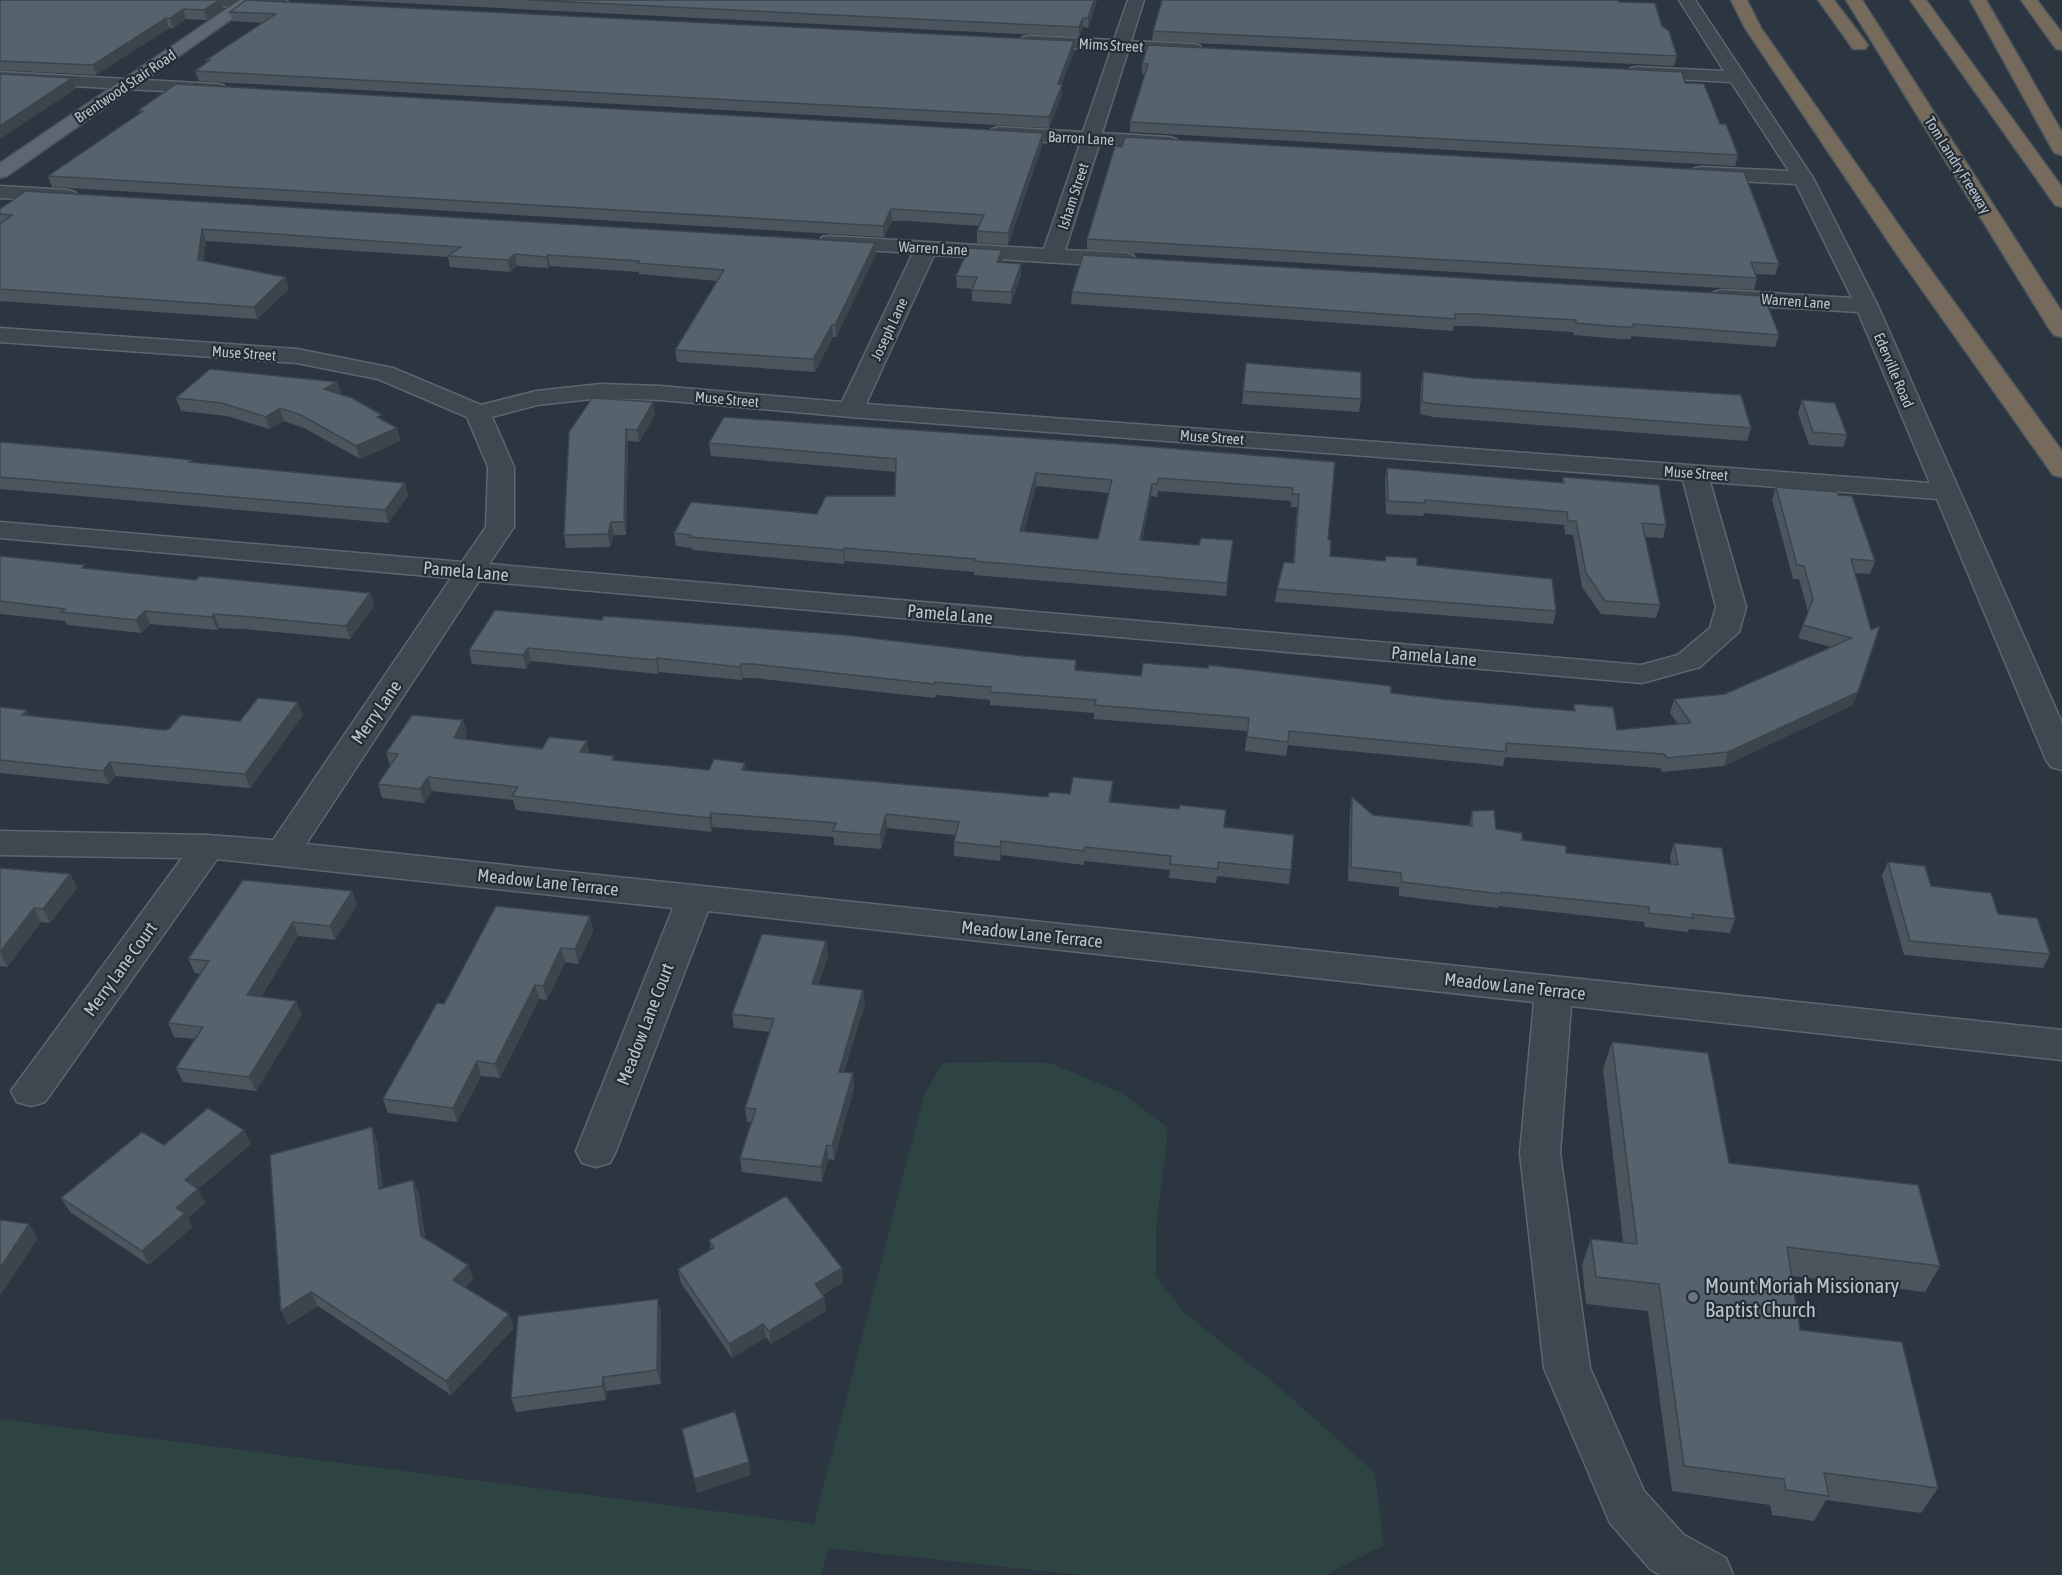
<svg xmlns="http://www.w3.org/2000/svg" width="2062" height="1575" viewBox="0 0 2062 1575" font-family="'Asap Condensed',sans-serif">
<style>
.green{fill:#2e4443}
.lines{fill:none;stroke-linecap:round;stroke-linejoin:round}
.minor-casing{stroke:#5d666e;stroke-width:3}
.major-casing{stroke:#48515a;stroke-width:3}
.highway-casing{stroke:#49535b;stroke-width:3}
.minor{fill:#3f4851;fill-rule:evenodd}
.major{fill:#5d6771;fill-rule:evenodd}
.highway{fill:#766a5d;fill-rule:evenodd}
.wall{fill:#4a555e;fill-rule:evenodd}
.shaded-wall{fill:#3c454c}
.building{fill:#56636d;stroke:#3c454c;stroke-width:1.5;fill-rule:evenodd}
.worship-dot{fill:#6b7280;stroke:#232d36;stroke-width:2}
.labels{text-anchor:middle;dominant-baseline:central;stroke-width:4.5;stroke-linejoin:round;paint-order:stroke}
.far-street-label{font-size:15px;fill:#bcc3cb;stroke:#232d36}
.street-label{font-size:18px;fill:#bcc3cb;stroke:#232d36}
.near-poi-label{font-size:21px;fill:#bcc3cb;stroke:#232d36;text-anchor:start}
</style>
<rect width="100%" height="100%" fill="#2b3641"/>
<!-- green -->
<path class="green" d="M996 1062 1050 1063 1122 1093 1168 1128 1156 1230V1276L1184 1313 1278 1386 1375 1473 1384 1545 1325 1575H1081L828 1548 821 1575H0V1419L814 1524 924 1095 943 1063Z"/>
<g class="lines">
<!-- minor casing -->
<g class="minor-casing">
<path id="minor" d="M189 0H286L290 4 282 9 197 5Z
M1128 0H1144L1131 41 1193 44 1199 45 1202 49 1199 53 1193 54 1128 51 1102 133 1169 137 1176 139 1179 143 1176 147 1169 149 1099 145 1065 250 1125 253 1133 255 1136 260 1133 265 1125 267 934 255 866 404 1930 483 1858 312 1722 304 1714 302 1711 297 1714 292 1722 290 1852 298 1796 184 1700 179 1693 177 1690 173 1693 169 1700 167 1789 171 1731 82 1637 77 1631 76 1628 72 1631 68 1637 67 1724 71 1679 0H1695L1813 178 1878 306 2062 723V770L2051 767 2046 760 1937 499 1710 482 1746 607 1739 632 1700 667 1642 683 479 581 306 844 2062 1030V1060L1571 1006 1560 1153 1590 1368 1644 1491 1684 1535 1726 1558 1733 1575H1660L1650 1569 1610 1523 1544 1368 1520 1153 1534 1002 708 911 616 1151 610 1163 596 1167 582 1163 576 1151 673 908 217 859 45 1102 31 1106 17 1102 11 1091 182 858 0 855V831L208 835 273 840 451 578 0 538V522L462 562 486 527 488 467 467 417 378 379 297 363 0 342V328L297 349 393 368 481 405 536 391 601 384 660 386 842 402 913 253 830 248 822 247 819 242 822 237 830 236 1044 249 1080 144 999 139 992 137 989 133 992 129 999 127 1083 132 1111 50 1029 46 1023 45 1020 41 1023 37 1029 36 1114 40ZM601 398 660 400 851 417 1683 480 1716 607 1710 628 1678 655 1641 665 489 564 514 527V467L492 417 537 405Z
M0 72 217 84 223 85 226 89 223 93 217 94 0 82Z
M0 186 68 190 75 192 78 196 75 200 68 202 0 198Z"/>
</g>
<!-- major casing -->
<g class="major-casing">
<path id="major" d="M240 0H259L7 176 0 178V163Z"/>
</g>
<!-- highway casing -->
<g class="highway-casing">
<path id="highway" d="M1731 0H1747L1761 28 1917 251 2062 451V477L2053 475 1898 256 1745 28Z
M1818 0H1834L1868 45 1865 49H1853Z
M1846 0H1862L2062 312V337L2054 335 2050 330Z
M1910 0H1926L2062 187V207L2055 205Z
M1970 0H1986L2062 132V155L2055 153 2052 149Z
M2021 0H2037L2062 33V50L2056 49Z"/>
</g>
<!-- minor -->
<use href="#minor" class="minor"/>
<!-- major -->
<use href="#major" class="major"/>
<!-- highway -->
<use href="#highway" class="highway"/>
</g>
<!-- wall -->
<path class="wall" d="M0 0H221L223 9 207 20 186 19 173 28H169L96 75 0 70Z
M340 0H1097L1088 28 1083 27 1079 37Z
M1619 2 1662 26 1677 56 1674 66 1152 41 1153 31Z
M230 12 1074 51 1061 85 1062 95 1049 128 199 81 195 71 207 63 206 60 262 23 232 21Z
M1142 64 1685 83 1720 124 1738 155 1735 166 1130 132V122L1145 74H1142Z
M139 110 1043 133V143L1008 245 977 243V231L979 226 908 221H892L884 237 52 187 48 176 140 113Z
M1115 146 1779 264 1775 275 1756 274 1757 278 1754 290 1087 250V239Z
M0 209 876 254 836 337H833L815 372 677 362 675 350 717 281 639 274V272L550 266 548 268 517 266 510 272 450 267 448 257 206 241 203 261 285 277 289 289 257 319 0 301Z
M1083 255 1779 335 1775 347 1631 336V339H1620L1574 335 1573 332 1474 326H1454L1453 331 1071 304 1072 292Z
M1002 261 1001 262 1021 264V275L1011 304 972 301V289L957 288 956 276Z
M1246 363 1361 399 1359 412 1242 404Z
M1423 372 1751 428 1747 441 1433 417 1420 414 1421 384Z
M337 382 341 394 397 428 400 441 360 459 304 428 284 421 269 429 227 416 181 411 176 398Z
M1802 400 1847 435 1843 447 1809 445 1798 413Z
M655 415 639 442 628 441 626 535H614L610 547 566 548 564 535 569 432Z
M0 442 193 463 405 483 408 496 388 523 0 489Z
M709 443 1335 462 1328 540 1330 556 1417 565 1556 611 1553 624 1275 602 1277 589 1293 563 1297 507H1291V501L1158 491 1157 497 1151 496 1142 540 1231 553 1226 596 974 575V572L845 561 844 564 692 550V548L676 546 674 533 817 514 895 496 896 472 711 456ZM1036 486 1109 493 1098 539 1024 532Z
M1387 468 1562 483 1563 477 1666 525 1663 538 1645 537 1660 605 1656 618 1601 614 1582 587 1573 535 1565 534 1564 525 1424 513 1423 516 1386 514 1385 480Z
M1776 487 1875 561 1870 574 1855 573 1853 705 1724 766 1662 772 1660 768 1505 757 1503 766 1288 745 1286 756 1245 751 1247 731 1094 719V713L990 705V700L936 695 935 698 754 678H743L742 680 659 672 658 674 531 661 526 669 472 664 469 650 495 610 1076 670 1141 676 1391 693 1442 699 1573 711 1574 704 1617 730 1678 724 1670 713 1674 699 1725 694 1831 647 1798 638 1808 612 1799 579H1793L1772 500Z
M0 556 87 568 196 580 370 593 374 606 350 639 244 629 219 628 217 630 150 624 141 633 67 625 65 621 0 614Z
M0 707 30 716 164 730 240 721 303 715 250 788 116 776 109 784 0 773Z
M463 720 467 734 464 739 589 753 615 760 709 770 747 771 1048 797 1070 794 1113 781 1111 802 1224 827 1291 870 1289 884 1217 876 1216 883 1169 878 1170 870 1084 861V865L1001 855 1000 861 954 856V842L955 835 887 828 881 849 834 845V837L713 827 711 832 516 810 513 800 432 791 424 803 382 798 378 784 390 766 386 753Z
M1352 797 1373 815 1469 826 1472 811 1496 829 1522 840 1566 853 1671 864 1670 857 1674 843 1735 919 1730 933 1689 929 1688 932 1645 927 1644 922 1498 906V908L1399 896V887L1348 881 1350 811Z
M1888 862 1931 886 1998 914 2050 954 2043 968 1904 955 1882 876Z
M0 868 70 874 77 888 50 923 41 922 7 967 0 966Z
M352 891 357 905 335 940 298 936 261 997 302 1015 256 1091 183 1082 176 1068 195 1039 174 1037 168 1023 201 974 195 973 188 959Z
M590 916 593 931 578 964 565 962 547 1000 539 999 500 1078 481 1076 457 1122 388 1113 383 1099 444 1004Z
M826 941 828 956 818 985 863 990 865 1004 844 1072 853 1073 854 1088 834 1160 828 1159 822 1182 742 1172 740 1158 751 1122H747L745 1108 770 1032 734 1028 732 1014Z
M1612 1042 1729 1163 1940 1266 1925 1292 1792 1276 1800 1330 1938 1488 1921 1513 1826 1500 1814 1521 1772 1515 1770 1505 1672 1491 1648 1311 1586 1304 1582 1265 1591 1239 1623 1242 1603 1069Z
M377 1141 383 1188 413 1180 419 1194 425 1238 468 1265 473 1279 465 1287 514 1328 451 1395 318 1306 288 1325Z
M251 1144 198 1189 205 1203 188 1218 192 1227 149 1265 70 1212 61 1198 164 1145Z
M709 1240 842 1268 843 1282 823 1295 824 1297 826 1311 771 1344 766 1337 732 1358 681 1283 678 1269 711 1250Z
M658 1299 661 1312V1384L607 1391 606 1400 516 1412 511 1398Z"/>
<!-- shaded-wall -->
<path class="shaded-wall" d="M219 0H221L223 9 207 20 204 10Z
M1094 0H1097L1088 28V18Z
M183 9 186 19 173 28 170 18Z
M166 18 169 28 96 75 93 65Z
M1083 18V27L1079 37V27Z
M1074 41V51L1058 95V84Z
M72 78 76 89 0 139V126Z
M1062 85V95L1049 128V117Z
M1043 133V143L1008 245V233Z
M891 209 892 221 884 237 883 226Z
M202 229 206 241 202 272 198 260Z
M875 243 876 254 836 337 835 325Z
M1002 250V261L997 274V262Z
M515 254 517 266 510 272 508 260Z
M548 255 550 266 548 268 546 257Z
M1021 264V275L1011 304V292Z
M285 277 289 289 257 319 254 307Z
M832 325 833 337 815 372 813 359Z
M337 382 341 394 324 389Z
M653 402 655 415 639 442 637 430Z
M280 408 284 421 269 429 266 417Z
M397 428 400 441 360 459 356 446Z
M626 429 628 441 626 535 624 522Z
M1036 473V486L1021 544 1020 531Z
M405 483 408 496 388 523 385 510Z
M1152 484 1151 496 1140 553V540Z
M611 522 614 535 610 547 608 534Z
M844 548 845 561 844 564 843 550Z
M370 593 374 606 350 639 346 626Z
M145 611 150 624 141 633 136 620Z
M214 614 219 628 217 630 212 617Z
M528 648 531 661 526 669 523 655Z
M657 658 659 672 658 674 656 660Z
M741 664 743 678 742 680 740 667Z
M1858 692 1853 705 1724 766 1728 752Z
M298 702 303 715 250 788 245 774Z
M27 710 33 723 22 715Z
M463 720 467 734 458 752 454 738Z
M587 741 590 755 580 752Z
M110 762 116 776 109 784 103 771Z
M745 763 747 777 742 770Z
M428 777 432 791 424 803 420 789Z
M1113 781 1112 795 1108 816 1109 802Z
M711 813 713 827 711 832 709 818Z
M886 814 887 828 881 849 880 835Z
M1001 841V855L1000 861V847Z
M70 874 77 888 50 923 43 909Z
M352 891 357 905 335 940 330 926Z
M34 908 41 922 7 967 0 952Z
M590 916 593 931 578 964 575 949Z
M293 922 298 936 253 1009 247 995Z
M826 941 828 956 814 998 812 984Z
M561 948 565 962 547 1000 543 986Z
M535 985 539 999 500 1078 495 1064Z
M863 990 865 1004 840 1086 839 1072Z
M296 1001 302 1015 256 1091 249 1077Z
M477 1061 481 1076 457 1122 453 1108Z
M853 1073 854 1088 834 1160 832 1146Z
M372 1127 377 1141 385 1203 379 1189Z
M244 1130 251 1144 198 1189 205 1203 188 1218 192 1227 149 1265 142 1251 176 1208 185 1180Z
M827 1145 828 1159 822 1182 821 1167Z
M413 1180 419 1194 426 1250 421 1236Z
M29 1224 38 1238 0 1296V1268Z
M468 1265 473 1279 458 1294 453 1280Z
M842 1268 843 1282 817 1298 815 1284Z
M311 1292 318 1306 288 1325 281 1311Z
M824 1297 826 1311 771 1344 769 1331Z
M658 1299 661 1312V1384L657 1370Z
M509 1314 514 1328 451 1395 446 1381Z
M763 1324 766 1337 732 1358 729 1344Z
M603 1377 607 1391 606 1400 602 1386Z
M749 1462 751 1475 697 1493 694 1479Z"/>
<!-- building -->
<path class="building" d="M0 0H219L204 10 183 9 170 18H166L93 65 0 61Z
M246 0 1074 41 1058 84 1062 85 1049 117 195 71 210 60H206L276 14 230 12Z
M529 0H1094L1088 18H1083L1079 27Z
M1162 0H1618L1619 2 1655 3 1662 26 1669 31 1677 56 1153 31Z
M1148 45 1682 72 1685 83 1704 84 1720 124H1726L1738 155 1130 122 1148 64H1142Z
M0 74 72 78 0 126Z
M176 84 1043 133 1008 233 977 231 984 215 907 210 891 209 883 226 48 176 143 111 139 110Z
M1125 137 1744 172 1779 264 1751 262 1757 278 1087 239 1115 146 1122 147Z
M26 191 875 243 835 325H832L813 359 675 350 724 270 637 263 639 261 548 255 546 257 515 254 508 260 448 256 461 247 202 229 198 260 285 277 254 307 0 289V224L12 215 0 214V209Z
M969 248 1002 250 997 262 1021 264 1011 292 972 290 977 277 956 276Z
M1083 255 1764 296 1779 335 1633 324 1634 327H1623L1576 323V320L1476 314H1455V319L1072 292Z
M1246 363 1361 372V399L1243 391Z
M210 369 337 382 324 389 352 398 382 415 377 417 397 428 356 446 301 415 280 408 266 417 222 403 176 398Z
M1423 372 1473 378 1741 395 1751 428 1435 404 1422 402Z
M592 398 653 402 637 430 626 429 624 522H611L608 534 564 535 569 432Z
M1802 400 1835 403 1847 435 1813 432Z
M724 417 1118 444 1335 462 1328 540H1331L1330 556 1385 561 1386 556 1417 558V565L1552 579 1556 611 1277 589 1284 562 1294 563 1299 494H1292L1293 488 1159 478 1157 484H1152L1140 540 1199 545 1201 538 1233 540 1227 583 974 561 975 559 844 548 843 550 690 537 691 535 674 533 691 502 817 514 826 496H895L896 459 709 443ZM1036 473 1112 480 1098 539 1020 531Z
M0 442 94 450 192 460 189 462 405 483 385 510 0 477Z
M1387 468 1564 483 1563 477 1659 485 1666 525 1642 523 1660 605 1605 601 1586 573 1576 521H1568L1567 512 1425 500V503L1388 501Z
M1776 487 1837 492 1838 495 1852 496 1875 561 1851 559 1871 630 1880 626 1858 692 1728 752 1667 758 1664 754 1506 743V752L1289 731 1288 742 1247 737 1249 718 1095 705 1096 700 990 692 991 687 935 682 934 684 752 664H741L740 667 657 658 656 660 528 648 523 655 469 650 495 610 602 620 604 616 845 635 1024 656 1076 660 1075 670 1141 676 1143 663 1208 668 1209 665 1391 686V693L1442 699 1575 711 1574 704 1613 707 1617 730 1691 723 1674 699 1725 694 1852 638 1803 625 1813 599 1804 566 1797 565Z
M0 556 85 565 82 568 196 580 199 576 370 593 346 626 240 616 214 614 212 617 145 611 136 620 61 612 65 609 0 601Z
M258 698 298 702 245 774 110 762 103 771 0 760V707L27 710 22 715 164 730 169 729 181 715 240 721Z
M412 715 463 720 454 738 542 749 549 737 587 741 580 752 614 756 612 760 709 770 714 759 745 763 742 770 1048 797 1049 792 1070 794 1073 777 1113 781 1109 802 1179 809 1180 805 1226 810 1224 827 1294 835 1291 870 1218 862V869L1170 864 1171 856 1085 847 1084 851 1001 841 1000 847 954 842 959 822 886 814 880 835 833 831 836 823 711 813 709 818 512 796 518 787 428 777 420 789 378 784 398 754 386 753Z
M1352 797 1373 815 1472 826V811L1494 810 1496 829 1522 833V840L1566 846V853L1678 865 1674 843 1722 848 1735 919 1692 914 1693 918 1649 913V907L1501 892V894L1402 882 1401 873 1351 867Z
M1888 862 1925 866 1931 886 1991 893 1998 914 2037 918 2050 954 1910 941Z
M0 868 70 874 43 909 34 908 0 952Z
M243 880 352 891 330 926 293 922 247 995 296 1001 249 1077 176 1068 203 1027 168 1023 209 961 188 959Z
M496 906 590 916 575 949 561 948 543 986 535 985 495 1064 477 1061 453 1108 383 1099 437 1003 444 1004Z
M762 934 826 941 812 984 863 990 839 1072 853 1073 832 1146 827 1145 821 1167 740 1158 756 1109 745 1108 774 1019 732 1014Z
M1612 1042 1708 1053 1729 1163 1918 1185 1940 1266 1787 1247 1800 1330 1902 1342 1938 1488 1824 1473 1829 1496 1786 1490 1784 1479 1684 1466 1659 1284 1596 1277 1591 1239 1637 1244Z
M208 1108 244 1130 185 1180 198 1189 176 1208 185 1213 142 1251 61 1198 142 1132 164 1145Z
M372 1127 379 1189 413 1180 421 1236 468 1265 453 1280 509 1314 446 1381 311 1292 281 1311 270 1155Z
M786 1196 842 1268 815 1284 824 1297 769 1331 763 1324 729 1344 678 1269 714 1248 709 1240Z
M0 1220 29 1224 0 1268Z
M658 1299 657 1370 603 1377 602 1386 511 1398 518 1316Z
M735 1411 749 1462 694 1479 682 1429Z"/>
<!-- markers -->
<circle class="worship-dot" cx="1693" cy="1297" r="6"/>
<g class="labels">
<!-- far-street labels -->
<g class="far-street-label">
<text transform="translate(1111 45) rotate(3)">Mims Street</text>
<text transform="translate(125 86) rotate(-34)">Brentwood Stair Road</text>
<text transform="translate(1081 138) rotate(3)">Barron Lane</text>
<text transform="translate(1958 165) rotate(58)">Tom Landry Freeway</text>
<text transform="translate(1073 196) rotate(-72)">Isham Street</text>
<text transform="translate(933 248) rotate(3)">Warren Lane</text>
<text transform="translate(1796 301) rotate(4)">Warren Lane</text>
<text transform="translate(889 329) rotate(-65)">Joseph Lane</text>
<text transform="translate(244 353) rotate(4)">Muse Street</text>
<text transform="translate(1894 370) rotate(67)">Ederville Road</text>
<text transform="translate(727 399) rotate(5)">Muse Street</text>
<text transform="translate(1212 437) rotate(4)">Muse Street</text>
<text transform="translate(1696 473) rotate(4)">Muse Street</text>
</g>
<!-- street labels -->
<g class="street-label">
<text transform="translate(466 571) rotate(5)">Pamela Lane</text>
<text transform="translate(950 614) rotate(5)">Pamela Lane</text>
<text transform="translate(1434 656) rotate(5)">Pamela Lane</text>
<text transform="translate(376 712) rotate(-55)">Merry Lane</text>
<text transform="translate(548 882) rotate(6)">Meadow Lane Terrace</text>
<text transform="translate(1032 934) rotate(6)">Meadow Lane Terrace</text>
<text transform="translate(120 969) rotate(-54)">Merry Lane Court</text>
<text transform="translate(1515 986) rotate(6)">Meadow Lane Terrace</text>
<text transform="translate(645 1024) rotate(-69)">Meadow Lane Court</text>
</g>
<!-- near-poi labels -->
<g class="near-poi-label">
<text x="1705" y="1285">Mount Moriah Missionary<tspan x="1705" dy="24">Baptist Church</tspan></text>
</g>
</g>
</svg>
